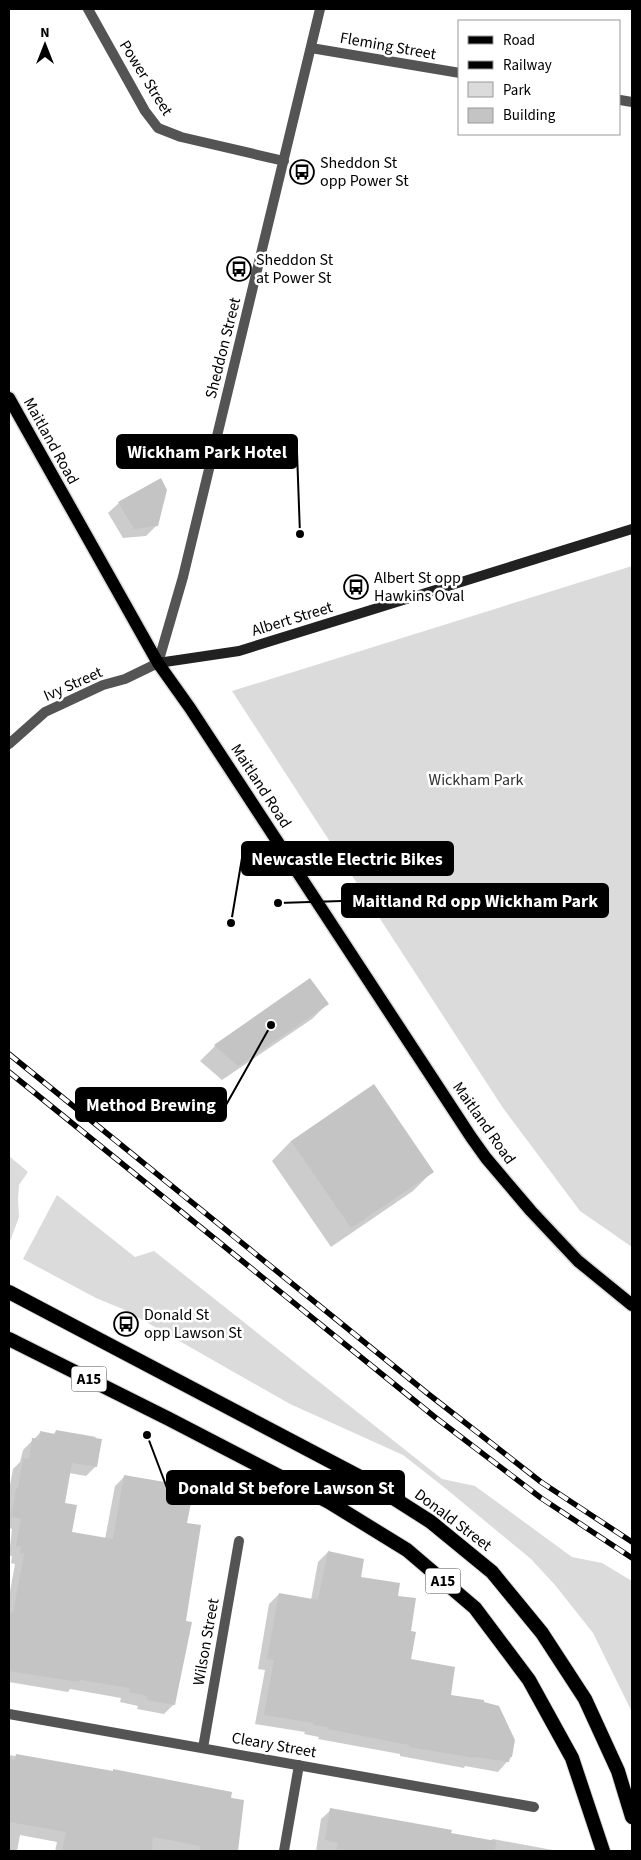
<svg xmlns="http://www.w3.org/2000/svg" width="641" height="1860" viewBox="0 0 641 1860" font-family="'Source Sans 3',sans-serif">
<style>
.green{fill:#dbdbdb}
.shadow{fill:#0003}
.building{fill:#c4c4c4}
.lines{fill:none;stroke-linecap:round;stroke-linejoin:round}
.primary-casing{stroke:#dbdbdb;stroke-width:15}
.trunk-casing{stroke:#dbdbdb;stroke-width:16}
.minor{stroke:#545454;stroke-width:10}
.secondary{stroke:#212121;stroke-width:10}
.primary{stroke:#000;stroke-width:12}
.trunk{stroke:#000;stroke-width:14}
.rail-casing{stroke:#000;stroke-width:5.5}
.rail{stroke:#fff;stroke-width:4;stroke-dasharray:11;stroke-linecap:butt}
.labels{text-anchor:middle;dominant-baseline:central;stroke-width:5;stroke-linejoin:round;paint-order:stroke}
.shield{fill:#fff;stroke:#4c4c4c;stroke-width:1}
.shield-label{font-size:15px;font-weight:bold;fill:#000}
.street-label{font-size:16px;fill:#000;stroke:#fff}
.poi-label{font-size:16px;fill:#000;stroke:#fff;text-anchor:start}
.park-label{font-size:16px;fill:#323232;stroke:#fff}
.leader{fill:none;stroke:#000;stroke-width:2}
.callout-dot{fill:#000;stroke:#fff;stroke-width:2}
.callout{fill:#000;stroke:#000;stroke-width:2}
.callout-label{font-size:18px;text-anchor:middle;font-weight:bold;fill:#fff}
</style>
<rect width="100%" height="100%" fill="#fff"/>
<!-- green -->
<path class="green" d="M632 566V1247L580 1211 503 1108 232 691Z
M9 1156 28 1172 19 1185 18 1199 19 1217 9 1244Z
M57 1195 135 1257 154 1251 442 1479 475 1486 572 1557 602 1563 632 1581V1712L593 1633 555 1585 531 1559 445 1488 403 1455 290 1404 125 1310 96 1298 23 1259Z"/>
<!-- shadow -->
<path class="shadow" d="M119 503 157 525 146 536 123 538 108 513Z
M310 980 327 1004 312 1019 222 1080 200 1061 215 1046Z
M291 1141 433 1171 413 1191 331 1247 272 1161Z
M56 1431 96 1466 86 1476 69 1473 63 1504 71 1533 105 1539 115 1486 125 1476 186 1524 174 1704 164 1714 137 1709 138 1706 120 1702 121 1698 70 1689 68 1692 9 1682V1597L15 1564 11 1563 12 1556H9L12 1529 9 1528V1491L13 1469 20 1462 23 1450 40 1433 53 1435Z
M328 1552 360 1578 396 1597 409 1632 410 1660 449 1696 511 1757 498 1772 465 1766 464 1768 400 1756V1754L318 1739 319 1737 304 1734 305 1732 255 1724 265 1670 258 1669 269 1604 279 1594 311 1600 318 1562Z
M9 1755 112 1772 113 1771 243 1801 236 1851H55L57 1842 20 1835 17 1851H9Z
M331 1810 450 1834 490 1841 493 1839 558 1851H316L321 1819Z"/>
<!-- building -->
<path class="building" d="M161 478 167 490 158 526 134 529 118 502Z
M310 978 329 1004 238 1066 214 1045Z
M374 1084 434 1172 351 1228 291 1141Z
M56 1430 96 1437 95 1438 102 1439 97 1467 72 1463 65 1503 77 1505 72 1532 113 1539 124 1475 194 1487 187 1523 201 1525 186 1621 192 1622 175 1705 147 1700V1696L129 1692 130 1688 80 1680 79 1682 9 1671V1612L13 1613 24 1554H20L21 1546H16L21 1519 11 1517 16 1488 18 1489 23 1458 29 1459 32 1438 39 1439 40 1431 55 1434Z
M328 1551 364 1559 361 1577 400 1583 398 1596 416 1598 411 1631 416 1632 411 1659 455 1667 451 1695 484 1700V1702L499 1706 515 1740 512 1757H510L509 1762 475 1757V1758L409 1747V1745L328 1729V1727L313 1725 314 1723 264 1715 274 1660 267 1659 279 1593 318 1600Z
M16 1754 113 1771V1769L232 1792 231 1798 244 1800 238 1851H199L200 1846 153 1837 152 1851H62L66 1832 9 1822V1759L15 1760Z
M330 1808 452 1830 451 1833 496 1841 495 1851H336L338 1843 325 1840Z"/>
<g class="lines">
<!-- primary casing -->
<g class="primary-casing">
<path id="primary" d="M9 398 158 663 190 708 471 1137 486 1158 531 1211 578 1261 632 1305"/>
</g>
<!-- trunk casing -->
<g class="trunk-casing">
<path id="trunk" d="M9 1292 362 1478 431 1522 492 1572 542 1633 585 1699 618 1771 632 1817
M9 1339 169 1419 329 1502 407 1550 475 1608 529 1680 572 1758 603 1851"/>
</g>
<!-- minor -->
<path class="minor" d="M88 9 145 111 158 128 181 137 284 161
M311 48 460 73
M620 100 632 102
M9 744 45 712 103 685 125 679 158 663 183 577 320 9
M9 1714 534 1807
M203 1748 239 1541
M284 1851 299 1765"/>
<!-- secondary -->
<path class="secondary" d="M158 663 239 651 632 529"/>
<!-- primary -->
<use href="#primary" class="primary"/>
<!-- trunk -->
<use href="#trunk" class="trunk"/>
<!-- rail casing -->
<g class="rail-casing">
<path id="rail" d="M9 1054 427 1393 541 1482 632 1542
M9 1072 436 1418 541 1498 632 1558"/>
</g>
<!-- rail -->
<use href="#rail" class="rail"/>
</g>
<!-- icons -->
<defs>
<g id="bus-ring" transform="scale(1.25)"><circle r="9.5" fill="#fff" stroke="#000" stroke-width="1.5"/><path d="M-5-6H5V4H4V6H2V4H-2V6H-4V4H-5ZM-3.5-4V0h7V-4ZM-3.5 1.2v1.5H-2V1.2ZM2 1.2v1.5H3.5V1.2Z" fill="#000"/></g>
</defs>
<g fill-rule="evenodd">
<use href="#bus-ring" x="302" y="172"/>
<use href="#bus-ring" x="239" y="269"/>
<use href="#bus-ring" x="356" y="587"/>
<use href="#bus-ring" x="126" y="1324"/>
</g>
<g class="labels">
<!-- shield labels -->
<g class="shield">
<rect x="71.5" y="1366.5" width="35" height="25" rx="4"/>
<rect x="425.5" y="1568.5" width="35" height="25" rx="4"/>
</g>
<g class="shield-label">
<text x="89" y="1379">A15</text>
<text x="443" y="1581">A15</text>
</g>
<!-- street labels -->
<g class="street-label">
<text transform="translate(388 46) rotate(10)">Fleming Street</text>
<text transform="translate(146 78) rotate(58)">Power Street</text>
<text transform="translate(223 348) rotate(-76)">Sheddon Street</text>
<text transform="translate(51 441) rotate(61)">Maitland Road</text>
<text transform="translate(292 619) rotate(-17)">Albert Street</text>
<text transform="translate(73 684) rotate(-24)">Ivy Street</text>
<text transform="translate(261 786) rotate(57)">Maitland Road</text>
<text transform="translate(484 1123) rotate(55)">Maitland Road</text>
<text transform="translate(453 1520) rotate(37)">Donald Street</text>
<text transform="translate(206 1642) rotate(-80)">Wilson Street</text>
<text transform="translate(274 1745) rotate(10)">Cleary Street</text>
</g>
<!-- poi labels -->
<g class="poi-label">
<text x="320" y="163">Sheddon St<tspan x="320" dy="18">opp Power St</tspan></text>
<text x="256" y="260">Sheddon St<tspan x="256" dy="18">at Power St</tspan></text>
<text x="374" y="578">Albert St opp<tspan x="374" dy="18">Hawkins Oval</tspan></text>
<text x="144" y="1315">Donald St<tspan x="144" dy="18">opp Lawson St</tspan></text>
</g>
<!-- park labels -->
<g class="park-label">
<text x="476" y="780">Wickham Park</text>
</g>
</g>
<!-- callouts -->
<path class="leader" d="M300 534L297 452M231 923L242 858M278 903L342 901M271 1025L226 1105M147 1435L167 1488"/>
<g class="callout-dot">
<circle cx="300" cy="534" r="5"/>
<circle cx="231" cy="923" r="5"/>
<circle cx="278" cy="903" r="5"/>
<circle cx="271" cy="1025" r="5"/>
<circle cx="147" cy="1435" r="5"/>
</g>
<g class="callout">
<rect x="117" y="435" width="180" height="33" rx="5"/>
<rect x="242" y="842" width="211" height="33" rx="5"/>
<rect x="342" y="884" width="266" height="33" rx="5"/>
<rect x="76" y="1088" width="150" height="33" rx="5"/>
<rect x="167" y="1471" width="237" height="33" rx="5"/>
</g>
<g class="callout-label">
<text x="207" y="458">Wickham Park Hotel</text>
<text x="347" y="865">Newcastle Electric Bikes</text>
<text x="475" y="907">Maitland Rd opp Wickham Park</text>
<text x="151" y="1111">Method Brewing</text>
<text x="286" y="1494">Donald St before Lawson St</text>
</g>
<!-- border -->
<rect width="641" height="1860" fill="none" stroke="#000000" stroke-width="20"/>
<!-- legend -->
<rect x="458" y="20" width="162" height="115" fill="#ffffff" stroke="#999999"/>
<rect x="468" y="36" width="25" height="8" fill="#000000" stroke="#999999"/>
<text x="503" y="45" font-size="15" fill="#000000">Road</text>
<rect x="468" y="61" width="25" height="8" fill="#000000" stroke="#999999"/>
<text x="503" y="70" font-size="15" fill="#000000">Railway</text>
<rect x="468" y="82" width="25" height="15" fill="#dbdbdb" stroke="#999999"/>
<text x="503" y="95" font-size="15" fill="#000000">Park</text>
<rect x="468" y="108" width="25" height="15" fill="#c4c4c4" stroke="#999999"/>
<text x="503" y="120" font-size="15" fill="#000000">Building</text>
<!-- north arrow -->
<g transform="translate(45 45)" stroke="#ffffff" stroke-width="4" paint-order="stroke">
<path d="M0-4L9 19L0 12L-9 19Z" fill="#000000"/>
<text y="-8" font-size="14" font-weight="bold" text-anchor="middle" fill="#000000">N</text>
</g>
</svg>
